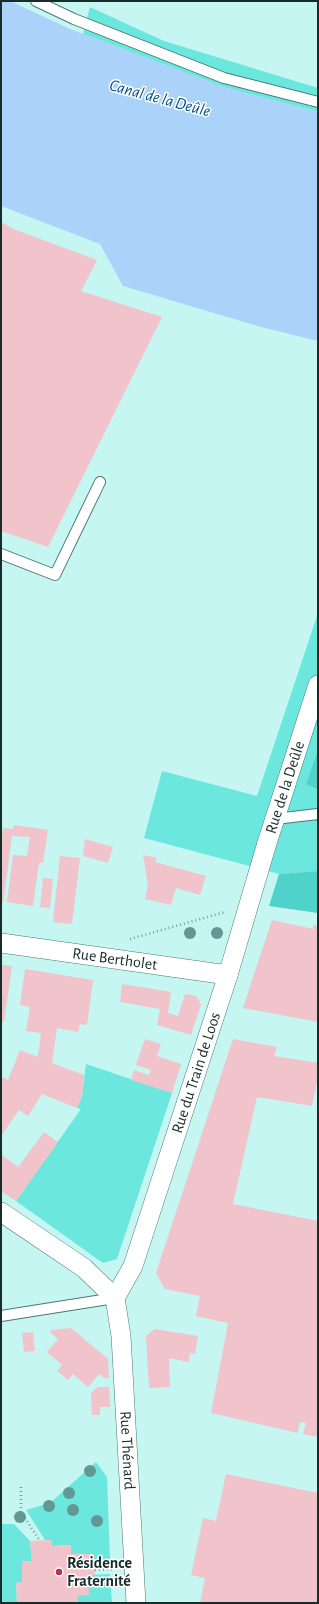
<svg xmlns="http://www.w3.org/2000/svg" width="319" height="1604" viewBox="0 0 319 1604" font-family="'Alegreya Sans',sans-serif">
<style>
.green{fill:#6be7de}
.forest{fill:#4fd2c9}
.water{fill:#abd2f8}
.building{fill:#f0c4ca}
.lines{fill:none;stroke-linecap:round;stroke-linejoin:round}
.lane-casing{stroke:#4b7975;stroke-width:12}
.street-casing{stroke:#4b7975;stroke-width:20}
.path{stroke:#799d9a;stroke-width:2.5;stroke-dasharray:1 3;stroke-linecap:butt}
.lane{stroke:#fff;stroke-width:10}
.street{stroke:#fff;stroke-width:19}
.tree{fill:#629793}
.poi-dot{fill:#bd2e58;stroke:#fff;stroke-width:1.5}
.labels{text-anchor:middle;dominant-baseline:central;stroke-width:3;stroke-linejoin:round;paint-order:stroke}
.street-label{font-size:16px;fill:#182c2a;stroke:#fff}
.poi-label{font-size:16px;font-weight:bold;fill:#182c2a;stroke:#fff;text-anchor:start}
.water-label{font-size:17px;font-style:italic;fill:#015089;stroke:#fff}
</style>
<rect width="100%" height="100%" fill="#c5f6f1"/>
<!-- green -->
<path class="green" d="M90 7 164 41 318 88V112L226 88 83 34Z
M318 613V749L306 784 318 790V871L279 874 144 838 162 771 257 796Z
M86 1064 172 1093 117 1259 103 1263 16 1201 81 1109 77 1108 82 1096Z
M96 1462 107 1477 110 1561 94 1563V1554H71L70 1545 52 1546 51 1540H45L26 1510 50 1503Z
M1 1524H14L30 1541 32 1561 22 1562V1582L16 1583 17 1603H1Z
M110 1574 112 1603H78V1596L88 1575Z"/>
<!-- forest -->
<path class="forest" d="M318 749V790L306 784Z
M318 871V913L269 906 279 874Z"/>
<!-- water -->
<path class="water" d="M1 1H10L70 29 226 88 318 112V341L261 327 123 286 100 244 1 206Z"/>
<!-- building -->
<path class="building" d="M1 222 16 230 97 260 81 291 162 317 48 547 1 531Z
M14 825 48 830 43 863H39L33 906 7 902 13 855 27 856 30 837 12 836 3 903H1V840L3 828 13 829Z
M85 839 113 847 108 863 83 856Z
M143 855 157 858 155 862 206 876 200 895 176 888 171 905 145 899 148 886Z
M60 856 80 858 72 924 53 922Z
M43 878 53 879 50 908 40 907Z
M272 920 313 929V925L318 926V1022L243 1008Z
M1 965 12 966 4 1022H1Z
M25 969 93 980 87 1025 80 1024 78 1032 57 1028 52 1063 84 1075 82 1097 77 1108 42 1094 28 1116 19 1110 1 1136V1077L8 1080 20 1050 38 1057 41 1033 26 1031 30 1007 20 1005Z
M122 984 171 992 168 1013 178 1016 185 994 196 996 201 1004 191 1035 157 1025 160 1009 120 1002Z
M145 1039 161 1044 157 1056 181 1064 172 1093 131 1080 134 1070 149 1075 151 1070 136 1065Z
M233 1039 277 1047 274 1056 318 1063V1078L312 1106 257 1097 233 1204 318 1221V1437L303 1434 306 1423 300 1422 298 1433 211 1413 228 1323 196 1316 200 1296 165 1289 156 1273Z
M44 1132 58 1142 16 1201 1 1191V1157L2 1155 18 1167Z
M71 1328 108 1359 109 1378H104L99 1374 88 1387 73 1374 68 1380 57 1371 62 1365 47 1352 58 1339 51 1333V1330Z
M155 1329 198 1336 195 1354 190 1353 189 1362 169 1358 170 1387 149 1388 146 1336Z
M33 1332 35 1351 24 1352 22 1333Z
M98 1387H109L110 1407H100V1415H92L91 1393Z
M226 1474 318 1493V1603H200L205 1578 191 1575 203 1518 216 1521Z
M51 1540 52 1546 71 1545V1554H94L95 1575H88L89 1595 78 1596V1603H17L16 1583 22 1582V1561H32L30 1541Z"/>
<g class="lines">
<!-- lane casing -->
<g class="lane-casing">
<path id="lane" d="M36 1 74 19 224 78 318 102
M1 554 55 575 100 482
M275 819 318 814
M1 1316 115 1298"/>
</g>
<!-- street casing -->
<g class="street-casing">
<g id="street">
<path id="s1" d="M1 943 228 975"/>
<path d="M1 1212 84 1268 115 1298"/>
<path id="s2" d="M115 1298 133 1266 228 975 267 843 318 685"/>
<path id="s3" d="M115 1298 121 1336 136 1603"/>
</g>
</g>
<!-- path -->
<path class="path" d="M130 939 225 912
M21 1487V1512L40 1541
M95 1570 114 1569"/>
<!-- lane -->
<use href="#lane" class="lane"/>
<!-- street -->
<use href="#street" class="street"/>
</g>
<!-- trees -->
<g class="tree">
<circle cx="190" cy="933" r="6"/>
<circle cx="217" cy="933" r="6"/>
<circle cx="90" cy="1471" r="6"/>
<circle cx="69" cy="1493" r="6"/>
<circle cx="49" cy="1506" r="6"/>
<circle cx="73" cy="1510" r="6"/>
<circle cx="20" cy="1517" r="6"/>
<circle cx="97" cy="1521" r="6"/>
</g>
<!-- markers -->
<circle class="poi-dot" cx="59" cy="1572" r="4"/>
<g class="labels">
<!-- street labels -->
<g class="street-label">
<text stroke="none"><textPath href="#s2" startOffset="539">Rue de la Deûle</textPath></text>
<text stroke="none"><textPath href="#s1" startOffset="115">Rue Bertholet</textPath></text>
<text stroke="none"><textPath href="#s2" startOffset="240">Rue du Train de Loos</textPath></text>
<text stroke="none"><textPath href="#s3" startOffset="153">Rue Thénard</textPath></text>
</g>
<!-- poi labels -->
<g class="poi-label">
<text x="67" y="1563">Résidence<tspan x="67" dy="18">Fraternité</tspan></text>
</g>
<!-- water labels -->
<g class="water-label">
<text transform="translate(160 98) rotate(15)">Canal de la Deûle</text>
</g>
</g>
<!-- border -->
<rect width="319" height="1604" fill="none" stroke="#182c2a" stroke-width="4"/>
</svg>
